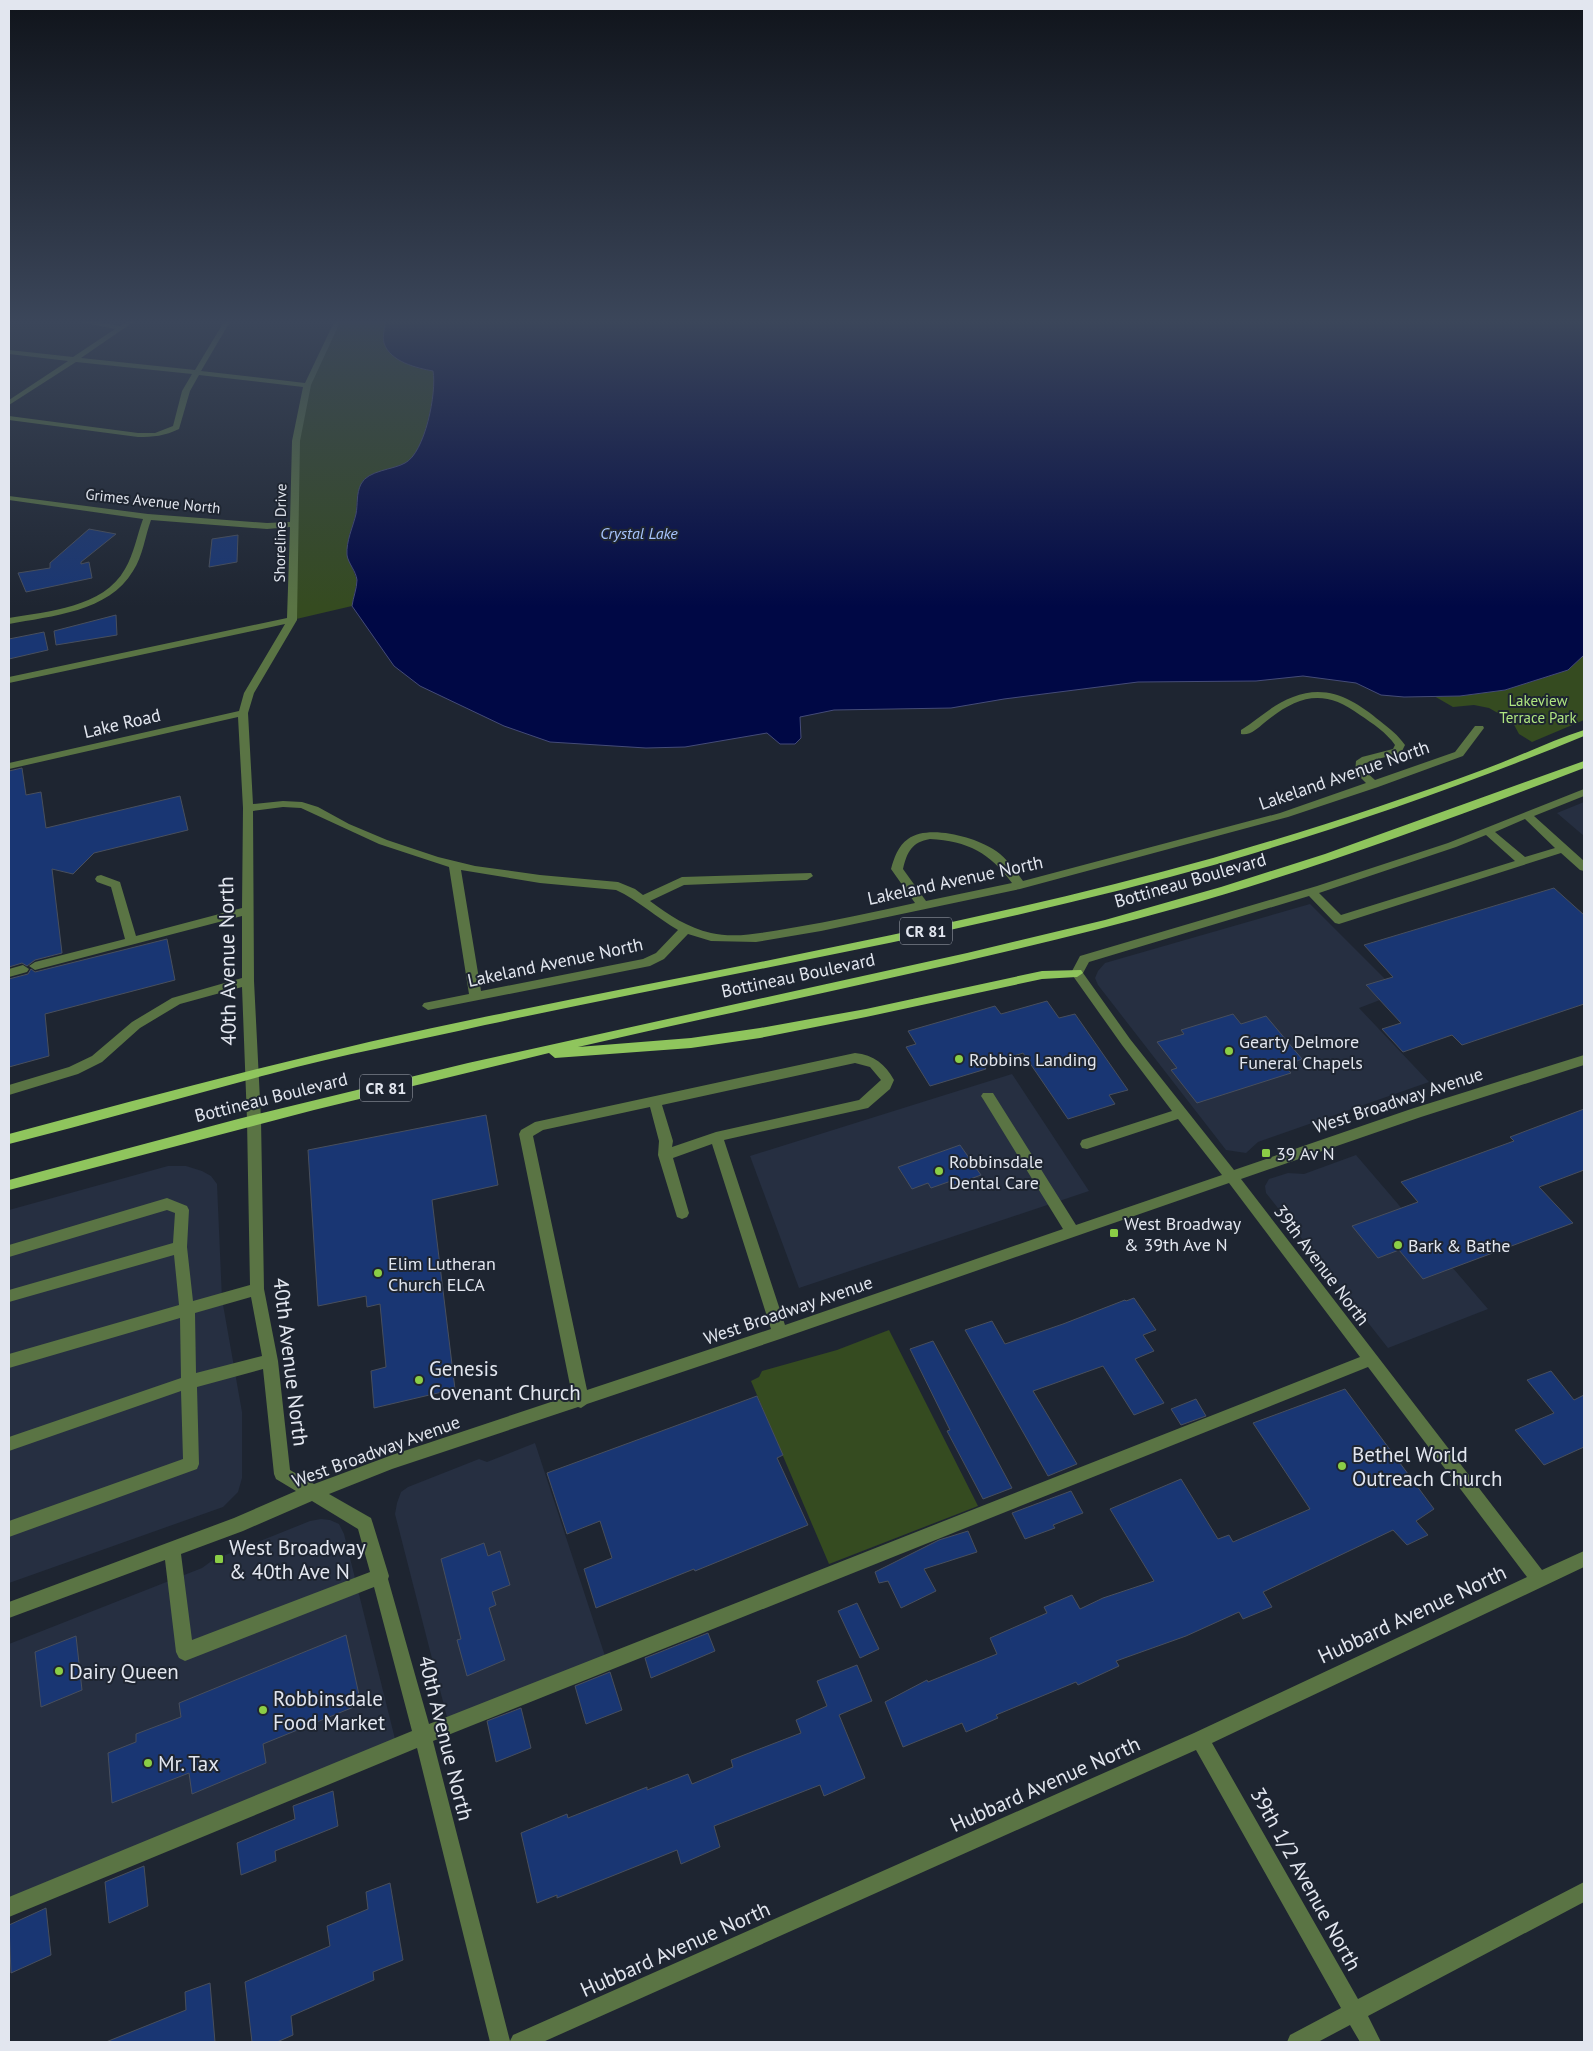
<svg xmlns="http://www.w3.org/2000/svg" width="1593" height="2051" viewBox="0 0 1593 2051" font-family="'PT Sans',sans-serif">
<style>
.built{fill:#262f41}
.green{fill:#354b20}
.water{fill:#000845;stroke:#444b78}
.building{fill:#193673;stroke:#484f5d}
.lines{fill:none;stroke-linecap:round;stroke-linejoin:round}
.minor{fill:#5a7444;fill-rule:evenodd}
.major{fill:#8fc55d;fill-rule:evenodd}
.poi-dot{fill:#8bce46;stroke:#1e2531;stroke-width:2}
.labels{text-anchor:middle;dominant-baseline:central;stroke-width:4;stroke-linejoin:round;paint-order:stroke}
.far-street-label{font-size:15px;fill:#e2e6ef;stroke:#1e2531}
.far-park-label{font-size:15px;fill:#afe580;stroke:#1e2531}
.far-water-label{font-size:16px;font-style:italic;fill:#a7c4fc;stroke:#1e2531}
.shield{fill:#1e2531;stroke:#a7acb6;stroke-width:1}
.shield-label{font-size:16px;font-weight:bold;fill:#e2e6ef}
.street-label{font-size:18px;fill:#e2e6ef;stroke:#1e2531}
.poi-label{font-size:18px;fill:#e2e6ef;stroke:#1e2531;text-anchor:start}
.near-street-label{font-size:21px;fill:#e2e6ef;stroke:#1e2531}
.near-poi-label{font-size:21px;fill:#e2e6ef;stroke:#1e2531;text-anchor:start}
</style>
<rect width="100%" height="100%" fill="#1e2531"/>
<!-- built -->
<path class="built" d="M1584 802V836L1557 813Z
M1310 904 1385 979 1366 986 1380 1000 1359 1008 1429 1082 1258 1142 1246 1153 1226 1150 1098 985 1095 978 1098 971 1105 963Z
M1012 1074 1089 1191 799 1288 750 1156Z
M1356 1155 1488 1309 1388 1348 1266 1193 1265 1186 1269 1179 1288 1173 1304 1174Z
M168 1166H186L202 1171 211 1176 217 1184 222 1299 242 1412V1478L238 1492 223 1507 9 1583V1210Z
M535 1443 607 1662 449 1725 395 1514 397 1503 401 1492 408 1487 479 1459 487 1462Z
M321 1519 330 1520 339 1524 344 1534 397 1747 9 1907V1644L202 1568 213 1560 310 1521Z"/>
<!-- green -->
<path class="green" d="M338 320H386L384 333 417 368 434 371C436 392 426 440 413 457 408 463 400 464 393 468 381 477 369 488 357 497L356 513 349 536 347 555 357 580 352 606 292 620 296 441 307 385Z
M1584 655V720L1532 742 1519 734 1512 721 1489 708 1474 705 1453 707 1434 696H1460L1505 690 1568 670Z
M889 1330 978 1506 829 1564 751 1381 759 1377 762 1371 837 1350Z"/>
<!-- water -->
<path class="water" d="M386 320H1584V655L1568 670 1505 690 1460 696 1404 697 1381 695 1356 683 1303 676 1256 681 1138 682 1004 699 951 708 834 710 800 717 801 738 795 744H780L767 733 685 747 646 748 550 742 504 726 420 686 394 666 352 606C353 598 357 588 357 580 356 571 348 563 347 555 346 541 353 527 356 514 358 504 356 494 361 484 368 470 393 470 405 463 425 453 437 392 433 371 417 368 390 362 384 343 382 336 385 327 386 320Z"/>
<!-- building -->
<path class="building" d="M89 529 116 534 81 562V564L89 562 92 578 26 592 18 573 50 568V563Z
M238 535 237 562 209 567 212 539Z
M116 615 117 635 56 645 54 631Z
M44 632 48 650 9 659V639Z
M22 768 26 795 41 792 46 828 180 796 188 830 94 853 73 874 52 869 62 953 35 960 27 966 22 963 9 967V771Z
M1554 888 1584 915V1004L1462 1045 1452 1035 1403 1052 1382 1029 1401 1023 1366 985 1393 977 1364 945Z
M167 939 175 980 45 1014 49 1056 9 1067V979L28 974 31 969 35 972Z
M1047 1001 1059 1018 1075 1014 1128 1090 1109 1095 1115 1104 1068 1119 1023 1053 984 1066 986 1069 930 1086 906 1047 916 1044 908 1031 995 1006 1001 1014Z
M1233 1014 1241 1024 1266 1016 1302 1059 1285 1066 1291 1073 1197 1103 1171 1070 1177 1068 1157 1042 1184 1034 1181 1030Z
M1584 1109V1170L1539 1187 1573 1223 1423 1279 1399 1250 1378 1258 1352 1226 1418 1202 1401 1182 1514 1141 1510 1137Z
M486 1115 498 1185 432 1200 455 1389 374 1408 371 1371 386 1367 380 1304 367 1307 366 1296 318 1306 308 1150Z
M960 1145 981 1175 954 1185 951 1181 931 1188 928 1183 912 1189 898 1167Z
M1134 1298 1156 1330 1143 1335 1154 1351 1135 1359 1164 1403 1134 1415 1103 1366 1033 1391 1077 1464 1048 1476 965 1330 992 1321 1005 1344 1063 1324 1125 1300 1126 1301Z
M933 1341 1012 1488 983 1499 947 1431 950 1430 910 1349Z
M1551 1371 1574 1400 1584 1395V1447L1544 1465 1515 1430 1554 1413 1527 1380Z
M1345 1389 1434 1509 1416 1521 1428 1535 1407 1545 1393 1530 1263 1592 1272 1607 1243 1619 1239 1612 1186 1636 1116 1661 1119 1666 1078 1685 1076 1682 996 1715 998 1718 966 1732 962 1723 903 1747 885 1702 927 1680 928 1682 997 1654 990 1638 1047 1613 1044 1607 1072 1595 1080 1609 1103 1598 1154 1581 1110 1509 1181 1479 1218 1539 1229 1535 1233 1542 1310 1509 1253 1423Z
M757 1396 783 1455 777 1458 808 1525 695 1571 694 1569 596 1608 584 1569 612 1558 600 1521 567 1534 547 1473Z
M1196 1399 1206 1416 1181 1425 1171 1409Z
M1071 1491 1083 1513 1053 1525 1055 1528 1025 1539 1012 1513Z
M968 1531 977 1552 924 1569 936 1591 901 1608 888 1581 879 1583 875 1572 939 1540Z
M484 1543 488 1556 500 1551 510 1585 492 1592 496 1605 489 1608 505 1660 467 1676 457 1640 461 1639 441 1559Z
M857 1603 879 1649 860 1658 838 1611Z
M708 1633 715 1651 651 1678 645 1658Z
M346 1635 361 1704 263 1744 266 1763 192 1794 189 1773 112 1803 108 1753 136 1742V1734L181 1717 179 1703Z
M76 1636 82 1690 41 1707 35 1652Z
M857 1665 872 1701 839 1715 865 1778 824 1796 820 1785 714 1826 720 1847 681 1864 677 1850 557 1898V1895L537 1903 521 1833 567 1814 568 1818 647 1787V1790L688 1774 692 1784 733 1767 731 1760 801 1733 796 1720 827 1706 817 1681Z
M610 1672 622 1710 586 1724 575 1686Z
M521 1708 531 1748 496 1762 487 1721Z
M333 1791 338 1826 275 1851 276 1861 241 1875 237 1843 295 1819 293 1806Z
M144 1866 148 1906 109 1923 105 1882Z
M390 1883 403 1960 373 1972 374 1980 291 2016 293 2035 277 2042H252L245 1982 330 1946 327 1926 368 1909 366 1892Z
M46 1908 51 1955 11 1973 9 1925Z
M210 1983 215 2042H106L186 2010 185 1992Z"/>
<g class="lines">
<!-- minor -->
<path class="minor" d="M71 320H86L120 326 129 320H136L81 358 195 370 225 320H231L201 371 305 383 335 320H341L311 385 300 441 297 620 254 693 248 713 253 804 283 801 302 802 318 807 349 824 387 840 438 857 475 866 540 875 618 882 635 889 643 895 682 877 811 873 813 876 807 880 684 885 650 901C669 915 688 928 711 933 737 939 765 932 791 928 833 921 874 912 915 903L891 869C894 858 898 846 908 839 928 824 974 837 993 849 1006 857 1014 869 1023 881L1280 813 1366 783 1355 772 1356 761 1362 757 1393 749 1395 745C1387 733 1372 723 1360 715 1324 688 1298 695 1264 723 1258 728 1250 736 1241 734V730C1259 719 1273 704 1293 697 1327 683 1355 700 1380 721 1390 729 1398 735 1405 745L1401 753 1370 761 1365 764V771L1375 780 1455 752 1475 726H1483L1484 728 1463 756 1378 787 1288 817 1020 889 821 931 756 942 711 941 688 934 664 959 650 966 428 1010 422 1006 424 1003 469 994 449 867 379 844 301 808 283 807 253 811 254 981 261 1120 264 1289 278 1361 290 1470 314 1484 392 1455 572 1395 519 1134 521 1130 535 1122 855 1053C874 1055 885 1064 894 1080L890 1089 868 1108 724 1140 785 1325 1063 1229 983 1099 981 1096 983 1093H993L1076 1225 1222 1175 1178 1119 1087 1149 1082 1148 1080 1144 1082 1140 1172 1111 1122 1045 1073 976 1071 973 1080 956 1317 886 1448 843 1584 789V796L1534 816 1584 861V871L1580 870 1561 853 1339 924 1335 923 1309 896 1089 962 1083 973 1130 1039 1234 1170 1411 1109 1584 1055V1065L1421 1117 1241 1179 1542 1570 1584 1551V1567L1212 1743 1358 1999 1584 1882V1902L1368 2016 1381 2042H1360L1350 2025 1318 2042H1287L1290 2035 1341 2008 1196 1750 543 2042H490L417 1748 9 1917V1897L412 1731 374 1587 185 1661 179 1658 176 1652 165 1560 9 1618V1602L234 1518 296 1491 276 1479 274 1474 263 1369 197 1387 199 1464 197 1469 9 1537V1521L183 1459 181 1391 9 1451V1437L181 1378 180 1318 9 1368V1354L179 1305 174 1255 9 1302V1290L173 1243 175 1213 167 1210 9 1257V1245L167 1198 187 1206 189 1210 187 1247 193 1301 250 1285 247 1120 242 987 180 1004 140 1028 102 1062 78 1074 9 1095V1085L69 1067 92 1056 132 1022 172 998 242 978V916L35 970 29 966 35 962 125 939 111 887 97 882 95 879 97 876 101 875 120 882 136 936 242 908 243 808 238 717 9 769V763L239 711 244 693 285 624 9 683V677L287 618 290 527 267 529 151 520C145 536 143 556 133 571 109 612 51 616 9 624V618C48 611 103 608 125 569 134 554 137 535 143 519L9 500V496L148 514 267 523 290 522 292 441 303 387 199 375 190 391 179 429C165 436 153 437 138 437L9 420V416L138 433H155L173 426 182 391 192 374 76 362 9 405V400L68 361 9 354V350L73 357 115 329ZM1525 819 1555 848 1525 857 1495 832ZM1486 835 1515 861 1341 915 1319 893 1456 847ZM930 839C968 841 990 853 1012 883L926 901 903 869C907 852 912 842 930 839ZM461 870 540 883 616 890C638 900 657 918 678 930L656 953 643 959 481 991ZM855 1063 870 1067 881 1080 859 1100 716 1132 672 1147 673 1141 662 1105ZM650 1107 659 1141 658 1155 677 1217 682 1219 687 1217 689 1213 673 1158 712 1144 771 1329 587 1390 533 1136 543 1130ZM1229 1183 1360 1357 429 1724 388 1579 389 1576 373 1524 371 1518 329 1494 392 1469 578 1407 581 1408 587 1404 780 1339ZM251 1297 262 1356 196 1373 195 1313ZM1368 1367 1527 1577 1194 1733 513 2035 510 2041 433 1741ZM312 1501 358 1529 370 1572 192 1640 181 1554 243 1531Z
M23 965 29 969 27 972 9 977V969Z"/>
<!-- major -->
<path class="major" d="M1584 730V736C1465 785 1344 827 1221 863 979 932 731 972 485 1025 414 1041 341 1055 270 1074 183 1097 96 1122 9 1144V1134C170 1091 330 1048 494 1015 733 966 977 924 1213 858 1304 832 1396 802 1485 769 1518 757 1550 741 1584 730Z
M1584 761V768C1450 819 1315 869 1177 908 979 963 777 1001 578 1047L691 1038 760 1028 866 1009 1042 971 1081 970 1083 973 1077 977 1042 979 866 1017 760 1038 691 1048 555 1058 549 1053 314 1110 9 1190V1180L238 1119 468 1063 967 953 1105 920 1221 887 1325 854Z"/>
</g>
<!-- sky -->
<linearGradient id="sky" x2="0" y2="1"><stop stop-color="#10141b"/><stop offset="0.53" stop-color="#3b465a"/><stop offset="1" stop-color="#3b465a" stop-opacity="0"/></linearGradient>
<rect width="1593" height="607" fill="url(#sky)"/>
<!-- markers -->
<g class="poi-dot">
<circle cx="1229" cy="1051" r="5"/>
<circle cx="959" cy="1059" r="5"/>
<rect x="1261" y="1148" width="10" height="10" rx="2.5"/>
<circle cx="939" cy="1171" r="5"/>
<rect x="1109" y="1228" width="10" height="10" rx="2.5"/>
<circle cx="1398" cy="1245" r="5"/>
<circle cx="378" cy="1273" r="5"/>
<circle cx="419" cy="1380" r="5"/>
<circle cx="1342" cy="1466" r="5"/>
<rect x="214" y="1554" width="10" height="10" rx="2.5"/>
<circle cx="59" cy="1671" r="5"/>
<circle cx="263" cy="1710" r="5"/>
<circle cx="148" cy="1763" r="5"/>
</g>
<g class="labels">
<!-- far-street labels -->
<g class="far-street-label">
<text transform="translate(153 501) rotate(6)">Grimes Avenue North</text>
<text transform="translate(280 533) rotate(-89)">Shoreline Drive</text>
</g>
<!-- far-park labels -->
<g class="far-park-label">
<text x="1538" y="700">Lakeview<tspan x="1538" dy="17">Terrace Park</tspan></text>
</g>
<!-- far-water labels -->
<g class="far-water-label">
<text x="639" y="533">Crystal Lake</text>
</g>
<!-- shield labels -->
<g class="shield">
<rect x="900" y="917.5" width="52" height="27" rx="4"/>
<rect x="360" y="1074.5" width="52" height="27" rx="4"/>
</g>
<g class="shield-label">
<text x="926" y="931">CR 81</text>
<text x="386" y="1088">CR 81</text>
</g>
<!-- street labels -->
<g class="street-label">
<text transform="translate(122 723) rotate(-13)">Lake Road</text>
<text transform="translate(1344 775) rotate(-19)">Lakeland Avenue North</text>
<text transform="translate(955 880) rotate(-12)">Lakeland Avenue North</text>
<text transform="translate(1190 880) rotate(-16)">Bottineau Boulevard</text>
<text transform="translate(555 962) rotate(-12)">Lakeland Avenue North</text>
<text transform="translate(798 975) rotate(-12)">Bottineau Boulevard</text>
<text transform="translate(271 1097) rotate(-14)">Bottineau Boulevard</text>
<text transform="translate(1398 1100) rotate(-18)">West Broadway Avenue</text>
<text transform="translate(1322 1265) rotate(53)">39th Avenue North</text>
<text transform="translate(788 1310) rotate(-19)">West Broadway Avenue</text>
<text transform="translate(376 1451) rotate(-20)">West Broadway Avenue</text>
</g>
<!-- poi labels -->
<g class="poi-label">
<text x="1239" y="1041">Gearty Delmore<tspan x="1239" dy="21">Funeral Chapels</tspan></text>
<text x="969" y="1059">Robbins Landing</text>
<text x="1276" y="1153">39 Av N</text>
<text x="949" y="1161">Robbinsdale<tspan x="949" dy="21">Dental Care</tspan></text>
<text x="1124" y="1223">West Broadway<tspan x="1124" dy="21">&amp; 39th Ave N</tspan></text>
<text x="1408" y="1245">Bark &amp; Bathe</text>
<text x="388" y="1263">Elim Lutheran<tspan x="388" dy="21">Church ELCA</tspan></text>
</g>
<!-- near-street labels -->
<g class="near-street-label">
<text transform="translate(227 961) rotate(-91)">40th Avenue North</text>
<text transform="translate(291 1362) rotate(83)">40th Avenue North</text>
<text transform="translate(1412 1614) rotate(-25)">Hubbard Avenue North</text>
<text transform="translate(446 1738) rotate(76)">40th Avenue North</text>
<text transform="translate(1045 1784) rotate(-24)">Hubbard Avenue North</text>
<text transform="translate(1306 1879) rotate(61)">39th 1/2 Avenue North</text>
<text transform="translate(675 1949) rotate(-24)">Hubbard Avenue North</text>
</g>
<!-- near-poi labels -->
<g class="near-poi-label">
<text x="429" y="1368">Genesis<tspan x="429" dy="24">Covenant Church</tspan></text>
<text x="1352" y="1454">Bethel World<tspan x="1352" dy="24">Outreach Church</tspan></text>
<text x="229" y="1547">West Broadway<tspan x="229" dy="24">&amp; 40th Ave N</tspan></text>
<text x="69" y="1671">Dairy Queen</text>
<text x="273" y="1698">Robbinsdale<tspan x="273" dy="24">Food Market</tspan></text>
<text x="158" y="1763">Mr. Tax</text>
</g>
</g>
<!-- border -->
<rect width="1593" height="2051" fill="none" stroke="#e2e6ef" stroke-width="20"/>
</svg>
